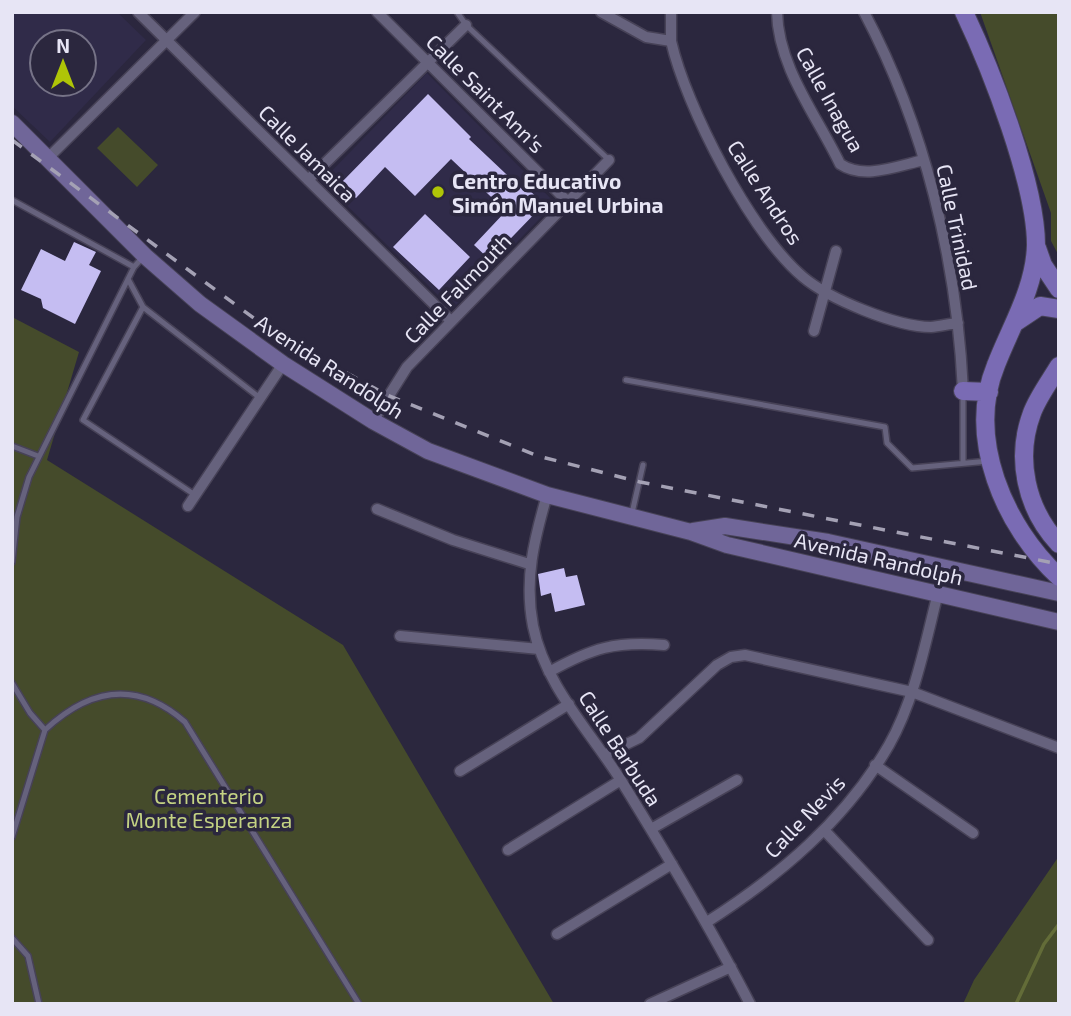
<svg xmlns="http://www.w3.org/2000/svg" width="1071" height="1016" viewBox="0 0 1071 1016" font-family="'Exo 2',sans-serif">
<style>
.built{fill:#302b49;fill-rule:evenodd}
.green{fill:#454b2b}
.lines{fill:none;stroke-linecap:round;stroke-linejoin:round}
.stream{stroke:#636c38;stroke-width:3.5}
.building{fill:#c5bdf2}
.service-casing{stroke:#474257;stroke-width:8}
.minor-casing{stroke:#474257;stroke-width:13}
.secondary-casing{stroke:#474257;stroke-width:18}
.primary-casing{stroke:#474257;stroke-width:20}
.service{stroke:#66627d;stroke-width:5}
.minor{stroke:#66627d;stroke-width:10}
.secondary{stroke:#706699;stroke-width:16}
.primary{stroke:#7a6bb4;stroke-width:18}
.rail{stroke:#a4a1b4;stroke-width:3.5;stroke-dasharray:12 12;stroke-linecap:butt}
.poi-dot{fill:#afc507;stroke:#2b273e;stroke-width:2.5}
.labels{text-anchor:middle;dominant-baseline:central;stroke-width:7;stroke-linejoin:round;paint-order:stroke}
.street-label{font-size:21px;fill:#e7e5f5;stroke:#2b273e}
.poi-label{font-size:21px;font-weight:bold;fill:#e7e5f5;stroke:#2b273e;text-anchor:start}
.park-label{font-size:21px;fill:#c4d383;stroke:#2b273e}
</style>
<rect width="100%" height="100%" fill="#2b273e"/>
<!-- built -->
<path class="built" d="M12 12H117L146 40 50 142 12 106ZM42 42H84V84H42Z
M427 73 555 203 452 309 322 181Z"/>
<!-- green -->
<path class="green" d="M980 12H1059V256L1051 241V213Z
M118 127 158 165 137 187 97 148Z
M12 317 79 352 47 460 343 645 554 1004H12Z
M1059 856V1004H963L974 980Z"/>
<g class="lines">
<!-- stream -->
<path class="stream" d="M1016 1004 1044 944 1059 924"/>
</g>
<!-- building -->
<path class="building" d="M428 94 471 137 469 139 525 192 528 189 544 204 490 260 474 245 506 211 451 159 415 196 385 167 356 198 340 184Z
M425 214 470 257 439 290 393 247Z
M74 242 96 252 89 265 101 271 75 324 43 308 41 299 21 290 41 249 65 261Z
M564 568 566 577 577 575 585 605 555 612 551 593 541 596 538 574Z"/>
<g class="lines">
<!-- service casing -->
<g class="service-casing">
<path id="service" d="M457 12 466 25 609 160
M12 200 134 267
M128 279 143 307 260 398
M143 307 83 420 195 495
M626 380 885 427 887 443 912 468 989 461
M12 446 38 456
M963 461V394
M632 513 643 465
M12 562 17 517 29 477 134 267 142 258
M12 683 30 713 45 730 12 837
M45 730C90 688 137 680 185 722L359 1004
M12 938 28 956 39 1004"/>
</g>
<!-- minor casing -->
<g class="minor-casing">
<path id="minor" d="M138 12 451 321
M377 12 568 202
M601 12 646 37 671 41C686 107 751 233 803 277 829 299 897 327 931 327 940 326 949 324 958 323
M671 12V41
M777 12C778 67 817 116 840 164 864 180 897 166 924 160
M864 12C925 127 957 261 963 391
M49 157 195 12
M308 180 466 25
M814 331 836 251
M373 421 407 367 609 160
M547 495C534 540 524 579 533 626 545 686 591 732 622 782 667 855 711 928 750 1004
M188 506 283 364
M377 509 453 540 529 564
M400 636 539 649
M549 672C592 648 615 641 664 645
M604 755 639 738 717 665 731 657 745 655 912 692 1059 748
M875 765 973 833
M460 771 569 704
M651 829 737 780
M824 830 928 940
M508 850 621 780
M707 922C779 876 846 820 889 745 915 699 925 644 938 593
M557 934 672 864
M650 1004 731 967"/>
</g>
<!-- secondary casing -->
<g class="secondary-casing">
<path id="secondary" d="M12 123 145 256 200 304 283 364 373 421 428 451 547 495 691 532 727 545 1059 622
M693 531 725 526 828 542 1059 593"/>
</g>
<!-- primary casing -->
<g class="primary-casing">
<path id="primary" d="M964 12C991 69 1036 184 1036 245 1035 288 1011 326 996 365 966 438 1004 526 1059 577
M1037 248 1043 265 1059 289
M1016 322 1040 306 1059 309
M1059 366C1050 381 1038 397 1032 413 1015 458 1026 509 1059 544
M963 391 989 392"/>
</g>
<!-- service -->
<use href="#service" class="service"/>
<!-- minor -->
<use href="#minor" class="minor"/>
<!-- secondary -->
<use href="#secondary" class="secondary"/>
<!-- primary -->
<use href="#primary" class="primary"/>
<!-- rail -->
<path class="rail" d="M12 140 274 333 387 395 538 456 640 482 1059 564"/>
</g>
<!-- markers -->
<circle class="poi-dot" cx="438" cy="192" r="7"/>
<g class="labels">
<!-- street labels -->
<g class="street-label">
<text transform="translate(486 93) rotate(45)">Calle Saint Ann's</text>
<text transform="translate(831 99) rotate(61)">Calle Inagua</text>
<text transform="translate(308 153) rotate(45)">Calle Jamaica</text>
<text transform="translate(766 192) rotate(57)">Calle Andros</text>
<text transform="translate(958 227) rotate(78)">Calle Trinidad</text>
<text transform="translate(457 288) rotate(-46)">Calle Falmouth</text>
<text transform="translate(330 366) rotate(33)">Avenida Randolph</text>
<text transform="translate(879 558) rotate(13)">Avenida Randolph</text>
<text transform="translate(621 748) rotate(57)">Calle Barbuda</text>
<text transform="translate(804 816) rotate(-46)">Calle Nevis</text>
</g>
<!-- poi labels -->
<g class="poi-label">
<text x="452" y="180">Centro Educativo<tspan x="452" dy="24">Simón Manuel Urbina</tspan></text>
</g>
<!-- park labels -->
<g class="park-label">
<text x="209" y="795">Cementerio<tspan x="209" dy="24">Monte Esperanza</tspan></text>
</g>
</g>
<!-- border -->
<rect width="1071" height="1016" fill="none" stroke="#e7e5f5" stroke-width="28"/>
<!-- north arrow -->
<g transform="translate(63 63)"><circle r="33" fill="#2b273e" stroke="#767387" stroke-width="2"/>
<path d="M0-5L12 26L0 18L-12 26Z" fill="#afc507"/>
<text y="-10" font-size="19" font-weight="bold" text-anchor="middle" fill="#e7e5f5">N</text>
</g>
</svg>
